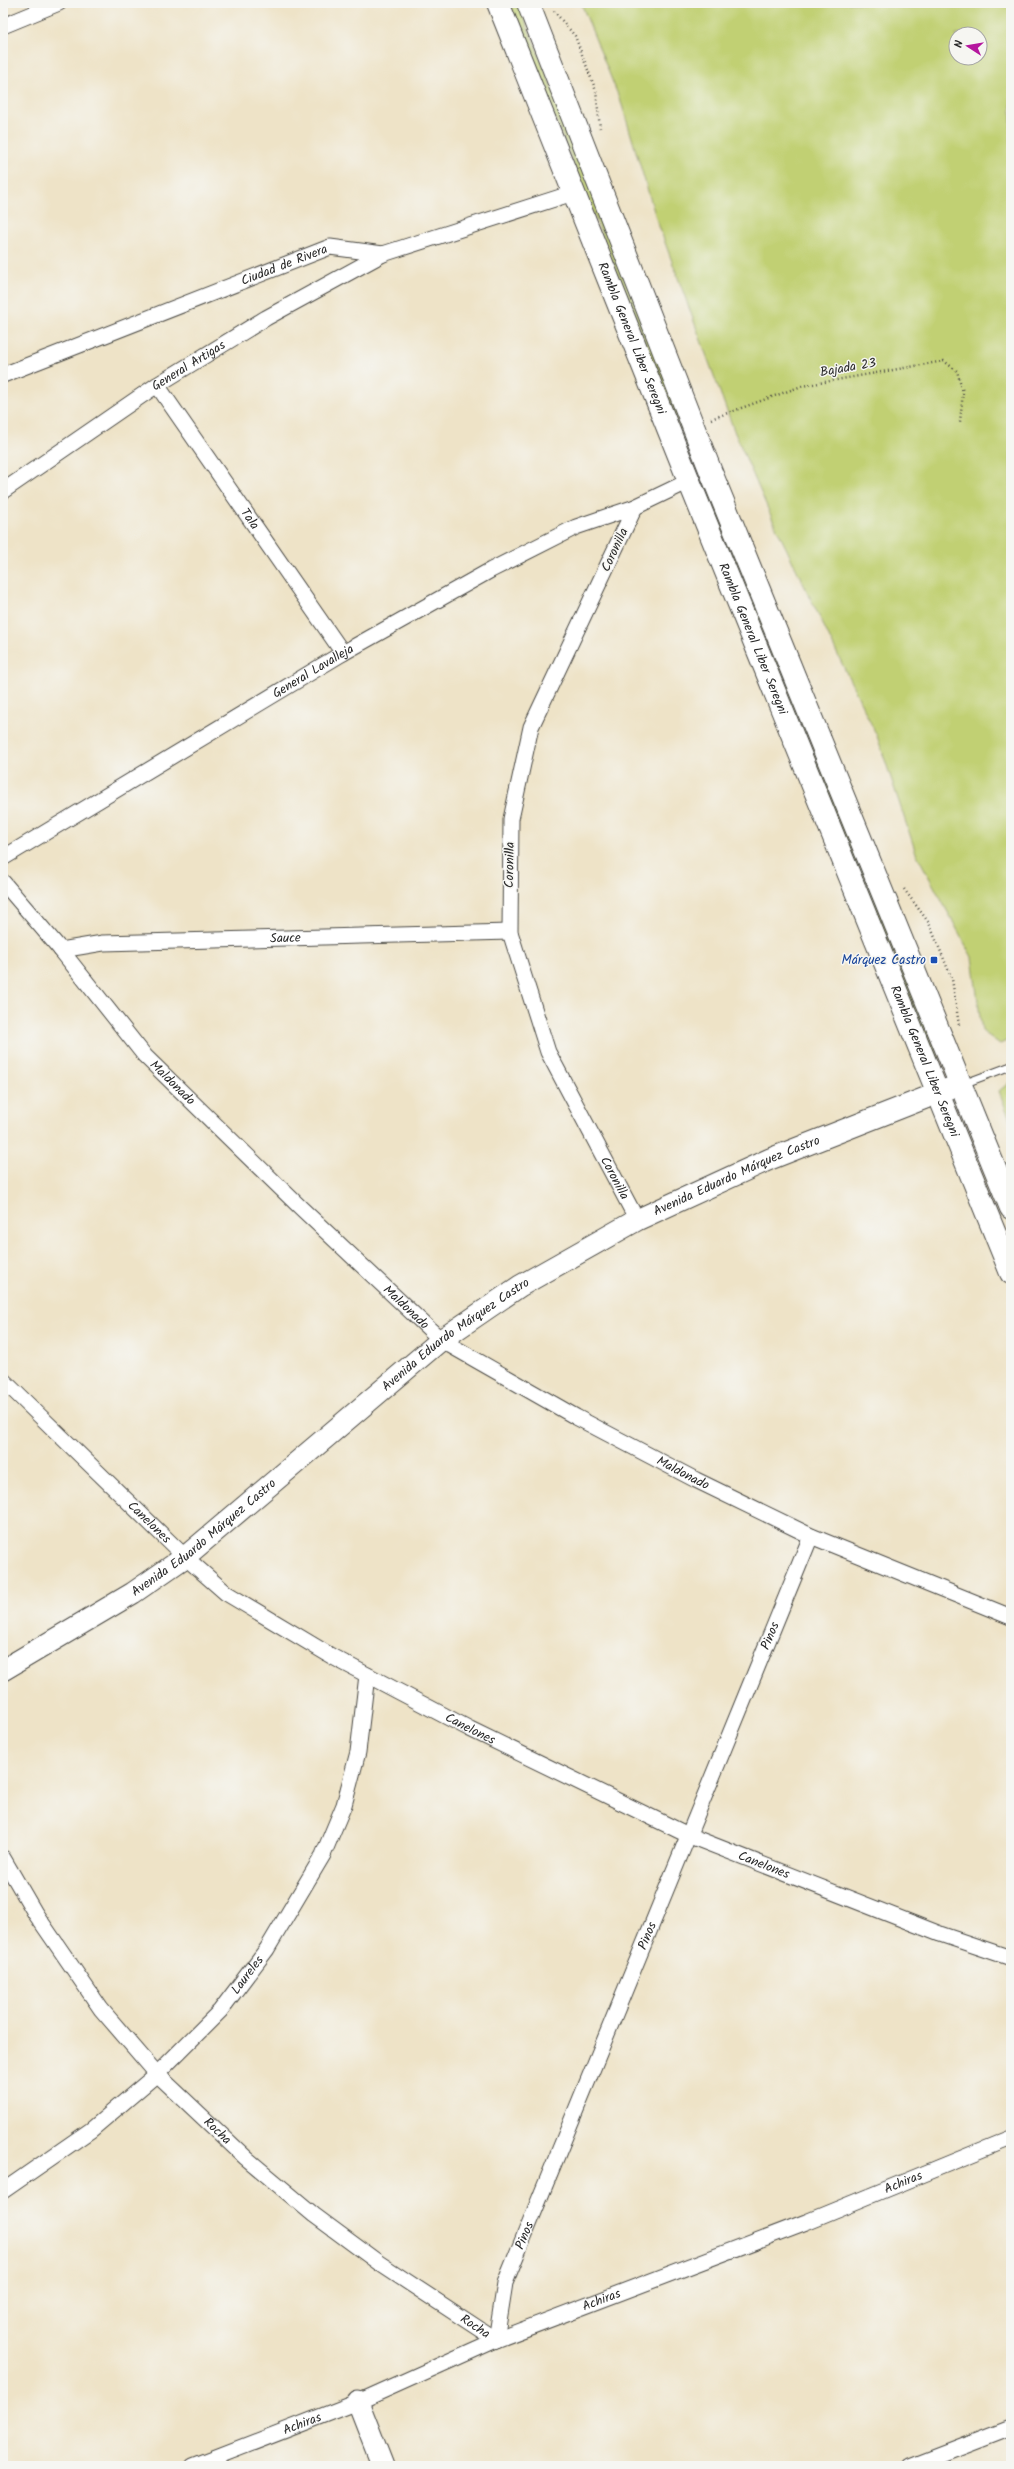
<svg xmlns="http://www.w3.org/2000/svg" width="1014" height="2469" viewBox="0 0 1014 2469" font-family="Kalam,sans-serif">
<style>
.green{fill:#c1d073;stroke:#767e4f;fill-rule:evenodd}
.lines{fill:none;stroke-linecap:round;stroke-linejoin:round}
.lane-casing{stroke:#484742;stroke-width:9}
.street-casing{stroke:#484742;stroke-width:17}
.secondary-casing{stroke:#484742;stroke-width:23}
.primary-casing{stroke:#484742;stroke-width:24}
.path{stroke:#484742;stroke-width:2.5;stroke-dasharray:1 3;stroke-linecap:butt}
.lane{stroke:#fff;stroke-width:7}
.street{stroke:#fff;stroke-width:15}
.secondary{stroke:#fff;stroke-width:21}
.primary{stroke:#fff;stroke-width:22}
.transit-dot{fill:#1a4fb4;stroke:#f6f6f2;stroke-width:1.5}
.labels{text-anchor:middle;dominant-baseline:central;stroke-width:3;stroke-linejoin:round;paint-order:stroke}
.street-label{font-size:13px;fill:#2b2b2b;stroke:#f6f6f2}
.transit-label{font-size:13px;fill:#164399;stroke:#f6f6f2;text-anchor:end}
</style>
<rect width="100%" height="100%" fill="#f6f6f2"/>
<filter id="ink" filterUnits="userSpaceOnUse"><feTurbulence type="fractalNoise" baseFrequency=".025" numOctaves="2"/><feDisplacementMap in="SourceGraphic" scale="8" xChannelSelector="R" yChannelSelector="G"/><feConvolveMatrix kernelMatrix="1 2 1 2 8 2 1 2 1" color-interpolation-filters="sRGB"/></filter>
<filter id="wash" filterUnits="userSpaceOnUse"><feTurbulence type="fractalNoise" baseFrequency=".012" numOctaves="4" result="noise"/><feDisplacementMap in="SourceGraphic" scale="16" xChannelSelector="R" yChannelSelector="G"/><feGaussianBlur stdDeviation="0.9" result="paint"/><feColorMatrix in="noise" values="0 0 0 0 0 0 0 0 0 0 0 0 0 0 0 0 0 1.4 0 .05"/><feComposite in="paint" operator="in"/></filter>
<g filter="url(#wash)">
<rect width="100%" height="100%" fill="#eee3c7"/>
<!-- green -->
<path class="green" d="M509 3H518L940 1062 938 1064 933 1062Z
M581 3H1011V1039L1000 1044 982 1031 972 957 916 853 877 736 775 525 735 433 656 218 622 105ZM956 34H980V58H956Z
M1011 1081V1122L999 1091Z"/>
</g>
<g filter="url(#ink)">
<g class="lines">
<!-- lane casing -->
<g class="lane-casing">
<path id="lane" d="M963 1084 1011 1066"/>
</g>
<!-- street casing -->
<g class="street-casing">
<g id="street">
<path d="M3 26 59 3"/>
<path id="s1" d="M3 375 330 247 383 254 573 193"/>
<path id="s2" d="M157 385 343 653"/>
<path id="s3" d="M3 491 157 385 266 318 383 254"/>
<path id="s4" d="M635 507 531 727 511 819 510 932 548 1052 637 1220"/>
<path id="s5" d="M3 858 343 653 491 570 576 527 635 507 689 481"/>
<path id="s6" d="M3 882 61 950 145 1056 301 1208 441 1340 576 1417 696 1480 811 1536 1011 1617"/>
<path id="s7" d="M61 950 103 943 510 932"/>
<path id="s8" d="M3 1380 185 1557 226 1593 333 1657 470 1729 690 1836 940 1934 1011 1958"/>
<path id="s9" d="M3 1858 35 1913 101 2009 157 2074 246 2158 314 2215 379 2263 496 2340"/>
<path id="s10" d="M3 2191 91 2130 157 2074 220 2011 267 1949 323 1855 344 1805 358 1752 367 1675"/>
<path id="s11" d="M496 2340 505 2283 811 1536"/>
<path id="s12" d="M193 2466 358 2402 496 2340 806 2222 1011 2138"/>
<path d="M910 2466 1011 2427"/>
</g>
</g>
<!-- secondary casing -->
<g class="secondary-casing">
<g id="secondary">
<path id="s13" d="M3 1670 133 1593 185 1557 441 1340 520 1286 637 1220 770 1159 961 1084"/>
<path d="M358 2402 383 2466"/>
</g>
</g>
<!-- primary casing -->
<g class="primary-casing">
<g id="primary">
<path id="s14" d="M498 3 689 481 1011 1273"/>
<path d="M528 3 711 472 1011 1208"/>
</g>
</g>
<!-- path -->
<path class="path" d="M554 11 575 36 596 91 600 128
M711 419 802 386 944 361 957 371 963 392 960 422
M904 889 929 923 952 979 959 1025"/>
<!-- lane -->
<use href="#lane" class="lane"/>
<!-- street -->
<use href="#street" class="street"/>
<!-- secondary -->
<use href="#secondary" class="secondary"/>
<!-- primary -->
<use href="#primary" class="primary"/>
</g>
</g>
<!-- markers -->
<rect class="transit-dot" x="930" y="956" width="8" height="8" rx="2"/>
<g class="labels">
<!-- street labels -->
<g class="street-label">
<text stroke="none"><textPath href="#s1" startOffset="302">Ciudad de Rivera</textPath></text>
<text stroke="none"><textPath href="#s14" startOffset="361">Rambla General Liber Seregni</textPath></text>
<text stroke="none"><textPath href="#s3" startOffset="224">General Artigas</textPath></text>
<text transform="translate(848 368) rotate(-10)">Bajada 23</text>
<text stroke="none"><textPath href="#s2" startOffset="163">Tala</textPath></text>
<text transform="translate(615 550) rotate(-65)">Coronilla</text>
<text stroke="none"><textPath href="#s14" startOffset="685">Rambla General Liber Seregni</textPath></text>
<text stroke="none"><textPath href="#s5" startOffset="362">General Lavalleja</textPath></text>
<text transform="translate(510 865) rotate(-89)">Coronilla</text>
<text stroke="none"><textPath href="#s7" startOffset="225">Sauce</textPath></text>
<text stroke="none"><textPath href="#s14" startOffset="1141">Rambla General Liber Seregni</textPath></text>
<text stroke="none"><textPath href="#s6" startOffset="263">Maldonado</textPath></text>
<text stroke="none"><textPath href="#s13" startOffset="889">Avenida Eduardo Márquez Castro</textPath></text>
<text stroke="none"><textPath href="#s4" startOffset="719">Coronilla</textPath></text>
<text stroke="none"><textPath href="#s6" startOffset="587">Maldonado</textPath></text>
<text stroke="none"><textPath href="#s13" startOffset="565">Avenida Eduardo Márquez Castro</textPath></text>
<text stroke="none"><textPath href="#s6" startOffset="911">Maldonado</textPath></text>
<text stroke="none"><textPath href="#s8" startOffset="204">Canelones</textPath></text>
<text stroke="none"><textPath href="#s13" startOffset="241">Avenida Eduardo Márquez Castro</textPath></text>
<text stroke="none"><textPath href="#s11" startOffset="757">Pinos</textPath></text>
<text stroke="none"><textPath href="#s8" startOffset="588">Canelones</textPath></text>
<text stroke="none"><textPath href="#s8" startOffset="912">Canelones</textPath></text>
<text stroke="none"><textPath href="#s11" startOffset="433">Pinos</textPath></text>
<text stroke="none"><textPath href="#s10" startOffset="328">Laureles</textPath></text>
<text stroke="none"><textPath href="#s9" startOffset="349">Rocha</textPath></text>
<text stroke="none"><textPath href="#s12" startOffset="765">Achiras</textPath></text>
<text stroke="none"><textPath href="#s11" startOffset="109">Pinos</textPath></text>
<text stroke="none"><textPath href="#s12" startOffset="441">Achiras</textPath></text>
<text stroke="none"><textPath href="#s9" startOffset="673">Rocha</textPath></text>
<text stroke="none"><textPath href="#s12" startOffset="117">Achiras</textPath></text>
</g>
<!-- transit labels -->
<g class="transit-label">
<text x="926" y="960">Márquez Castro</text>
</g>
</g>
<!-- margin -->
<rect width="1014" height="2469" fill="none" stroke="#f6f6f2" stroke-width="16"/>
<!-- north arrow -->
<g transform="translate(968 46) rotate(282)"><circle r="19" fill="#f6f6f2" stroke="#a5a5a2"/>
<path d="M0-3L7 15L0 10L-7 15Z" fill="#b5179e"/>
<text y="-6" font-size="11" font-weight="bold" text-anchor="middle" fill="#2b2b2b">N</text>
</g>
</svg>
